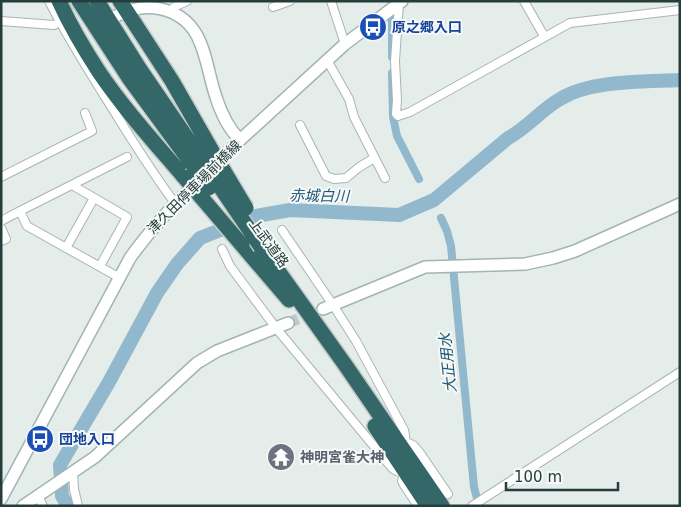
<svg xmlns="http://www.w3.org/2000/svg" width="681" height="507" viewBox="0 0 681 507" font-family="'DejaVu Sans','Noto Sans JP',sans-serif">
<style>
.lines{fill:none;stroke-linecap:round;stroke-linejoin:round}
.canal{stroke:#92b8cd;stroke-width:8}
.river{stroke:#92b8cd;stroke-width:14}
.secondary-tunnel{stroke:#bfcac8;stroke-width:11;stroke-dasharray:11 5.5;stroke-linecap:butt}
.street-casing{stroke:#a8b5b3;stroke-width:10}
.secondary-casing{stroke:#a1b5b2;stroke-width:14}
.highway-casing{stroke:#c2c9c8;stroke-width:18}
.street{stroke:#fff;stroke-width:8}
.secondary{stroke:#fff;stroke-width:11}
.highway{stroke:#346767;stroke-width:15}
.highway-bridge-casing{stroke:#c2c9c8;stroke-width:18;stroke-linecap:butt}
.highway-bridge{stroke:#346767;stroke-width:15}
.labels{text-anchor:middle;dominant-baseline:central;stroke-width:4;stroke-linejoin:round;paint-order:stroke}
.transit-label{font-size:14px;font-weight:bold;fill:#164399;stroke:#f5f9f8;text-anchor:start}
.street-label{font-size:14px;fill:#253d3c;stroke:#f5f9f8}
.worship-label{font-size:14px;font-weight:bold;fill:#5b616d;stroke:#f5f9f8;text-anchor:start}
.water-label{font-size:15px;font-style:italic;fill:#245775;stroke:#f5f9f8}
</style>
<rect width="100%" height="100%" fill="#e5edeb"/>
<g class="lines">
<!-- canal -->
<path class="canal" d="M392 1V57
M392 73 393 117 397 136 419 179
M441 218 447 231 451 246 474 487 479 506"/>
<!-- river -->
<path class="river" d="M68 506 62 496 60 465 109 382 157 293 177 264 200 238 256 216 290 210 399 215 434 200 508 138C527 128 541 110 560 99 591 80 644 82 680 80"/>
<!-- secondary-tunnel -->
<path class="secondary-tunnel" d="M288 323 315 312"/>
<!-- street casing -->
<g class="street-casing">
<path id="street" d="M49 1C66 35 87 68 107 100 129 135 150 170 175 203
M331 1 345 44
M524 1 544 36
M399 3 395 61 397 100 396 114 398 116 410 112 570 23 680 10
M273 7 290 1
M169 11 176 6 187 1
M1 21 54 25 60 22
M327 60 349 99 354 117 385 178
M300 125 326 176 334 179 346 178 358 168 374 158
M1 177 92 131 85 113
M72 185 127 217 100 266
M1 221 20 211
M1 228 6 239 1 241
M282 230 333 305 356 341 404 430C406 437 406 441 404 448
M66 248 94 198
M222 249 230 266 276 328 392 468C396 471 399 473 404 471
M120 278 27 226 20 211 127 157
M406 442 413 445 420 453 448 494
M73 473 74 489 78 506
M404 473 402 481 404 485 418 506
M38 496 43 506
M472 506 680 372"/>
</g>
<!-- secondary casing -->
<g class="secondary-casing">
<path id="secondary" d="M114 17C129 9 144 5 161 9 206 19 204 63 216 97 221 113 228 128 240 140
M213 167 240 140 345 44 402 1
M323 309 425 267 525 264 553 258 575 251 680 204
M1 499 130 258C150 230 173 205 198 181
M23 506 95 457 197 363 217 351 288 323"/>
</g>
<!-- highway casing -->
<g class="highway-casing">
<path id="highway" d="M59 1C70 25 84 49 99 72 124 109 155 143 184 177
M79 1 129 78 192 164
M97 1 139 68 202 160
M120 1 172 81 212 151
M242 245 289 300
M261 247 346 366 442 506
M375 426 428 506"/>
</g>
<!-- street -->
<use href="#street" class="street"/>
<!-- secondary -->
<use href="#secondary" class="secondary"/>
<!-- highway -->
<use href="#highway" class="highway"/>
<!-- highway-bridge casing -->
<g class="highway-bridge-casing">
<path id="highway-bridge" d="M212 151 246 208
M202 160 261 247
M192 164 209 188
M184 177 242 245"/>
</g>
<!-- highway-bridge -->
<use href="#highway-bridge" class="highway-bridge"/>
</g>
<!-- icons -->
<defs>
<g id="bus-disc" transform="scale(1.4375)"><circle r="9.5" fill="#1a4fb4" stroke="#f5f9f8"/><path d="M-5-6H5V4H4V6H2V4H-2V6H-4V4H-5ZM-3.5-4V0h7V-4ZM-3.5 1.2v1.5H-2V1.2ZM2 1.2v1.5H3.5V1.2Z" fill="#fff"/></g>
<g id="temple-disc" transform="scale(1.4375)"><circle r="9.5" fill="#6b7280" stroke="#f5f9f8"/><path d="M0-6L5-2H3V0L6.5 2.5H4V6H1.5V3h-3V6H-4V2.5H-6.5L-3 0V-2H-5Z" fill="#fff"/></g>
</defs>
<g fill-rule="evenodd">
<use href="#bus-disc" x="373" y="27"/>
<use href="#bus-disc" x="40" y="439"/>
<use href="#temple-disc" x="281" y="457"/>
</g>
<g class="labels">
<!-- transit labels -->
<g class="transit-label">
<text x="392" y="27">原之郷入口</text>
<text x="59" y="439">団地入口</text>
</g>
<!-- street labels -->
<g class="street-label">
<text transform="translate(194 187) rotate(-45)">津久田停車場前橋線</text>
<text transform="translate(269 243) rotate(54)">上武道路</text>
</g>
<!-- worship labels -->
<g class="worship-label">
<text x="300" y="457">神明宮雀大神</text>
</g>
<!-- water labels -->
<g class="water-label">
<text transform="translate(319 196) rotate(1)">赤城白川</text>
<text transform="translate(448 363) rotate(-96)">大正用水</text>
</g>
</g>
<!-- border -->
<rect width="681" height="507" fill="none" stroke="#253d3c" stroke-width="5"/>
<!-- scale -->
<path d="M506 482v8h112v-8" fill="none" stroke="#253d3c" stroke-width="2.5"/>
<text x="514" y="482" font-size="15" fill="#253d3c" stroke="#f5f9f8" stroke-width="4" paint-order="stroke">100 m</text>
</svg>
